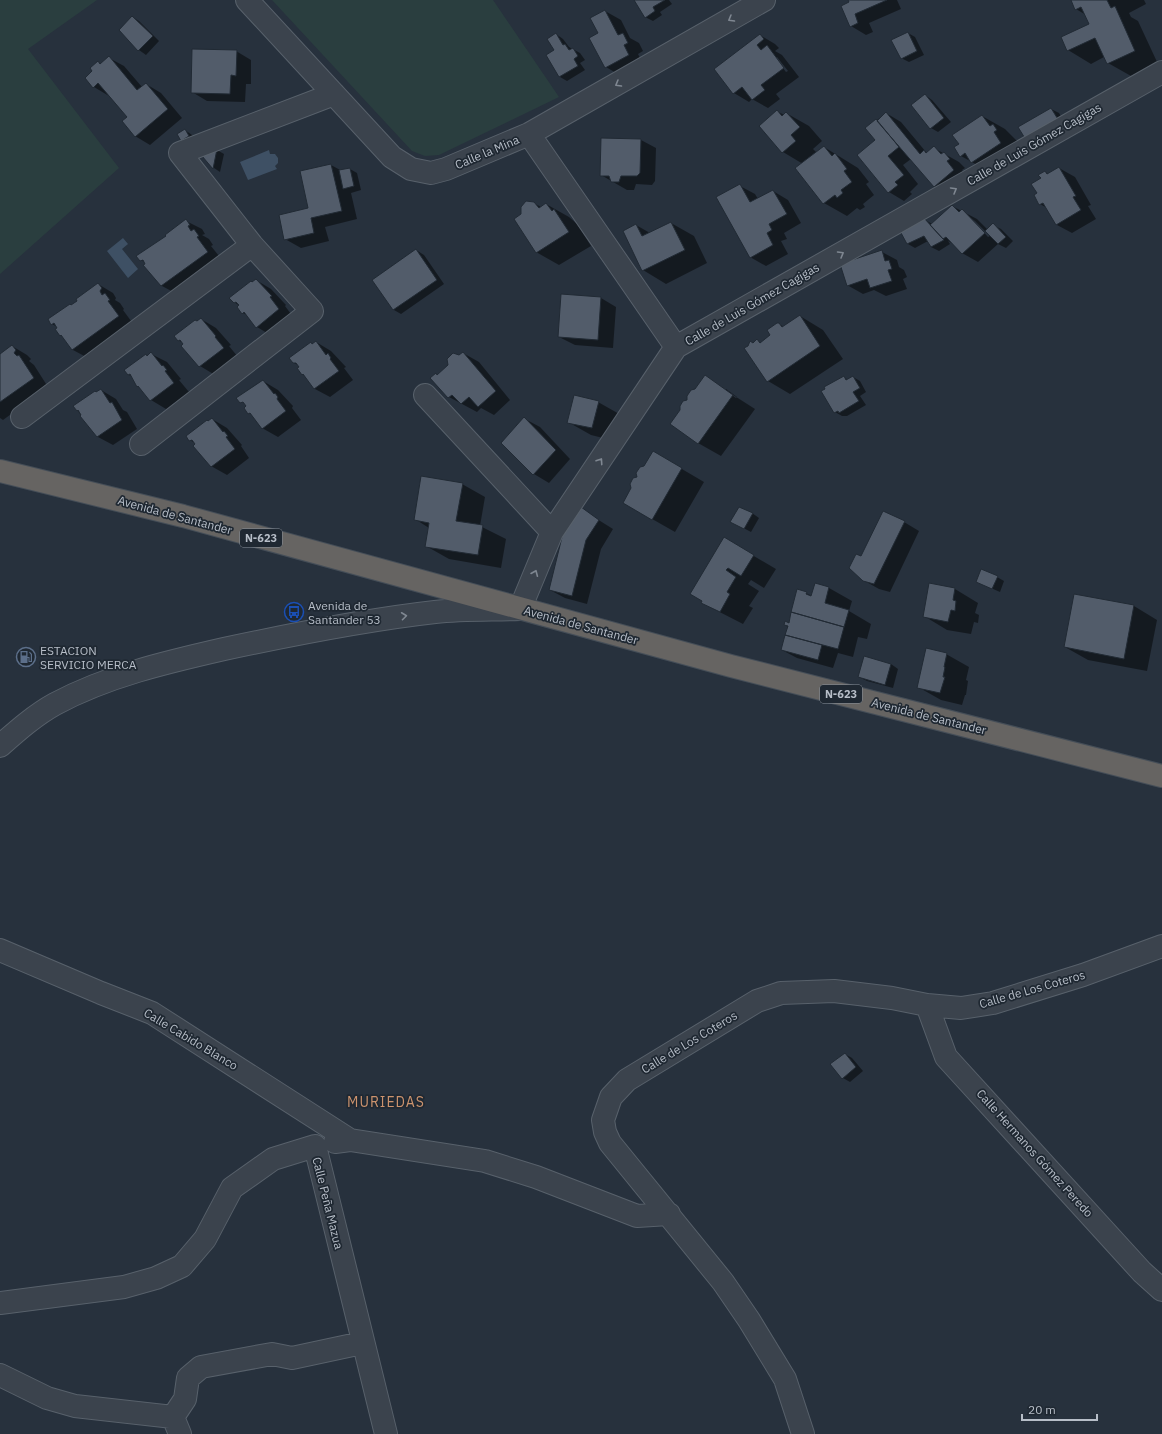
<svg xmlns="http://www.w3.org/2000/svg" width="1162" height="1434" viewBox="0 0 1162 1434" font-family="'IBM Plex Sans',sans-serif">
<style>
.green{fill:#2a3e3f}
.water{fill:#3e5064}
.shadow{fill:#0007;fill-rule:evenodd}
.building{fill:#525c6a;stroke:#212a34}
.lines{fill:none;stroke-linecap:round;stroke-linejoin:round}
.minor-casing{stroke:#58616b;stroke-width:24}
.trunk-casing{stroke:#454e58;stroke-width:24}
.minor{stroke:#3b434d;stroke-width:22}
.trunk{stroke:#666462;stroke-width:22}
.oneway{stroke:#7f8791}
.labels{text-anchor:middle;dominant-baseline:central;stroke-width:3.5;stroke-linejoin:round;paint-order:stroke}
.shield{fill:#1f2832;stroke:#89919b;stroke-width:1}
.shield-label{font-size:11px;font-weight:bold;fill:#b7bec8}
.street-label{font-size:12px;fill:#b7bec8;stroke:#1f2832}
.poi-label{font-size:12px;fill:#b7bec8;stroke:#1f2832;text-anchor:start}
.quarter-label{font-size:14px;letter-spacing:1px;fill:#cc936e;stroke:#1f2832}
</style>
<rect width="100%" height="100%" fill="#27313d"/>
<!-- green -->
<path class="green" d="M0 0H97L28 49 119 168 0 274Z
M272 0H493L559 97 439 155 425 156 412 151Z"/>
<!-- water -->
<path class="water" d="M269 150 270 154H275L278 158V163L275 166 277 169 248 180 240 162Z
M123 238 128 244 122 249 138 269 128 278 107 251Z"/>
<!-- shadow -->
<path class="shadow" d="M635 0H669L672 4 660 12 662 15 653 21 645 17Z
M850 0H897L901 9 869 23 873 32 866 35 851 26Z
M1072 0H1144L1146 4 1129 13 1131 17 1138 21 1158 64 1131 76 1108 63 1104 57 1091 64 1068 50 1091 25 1086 15 1076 9Z
M605 11 621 20 630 38 639 43 643 51 638 54 643 64 621 76 606 67 599 34Z
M132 17 139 21 159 41 146 55 139 50Z
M908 33 915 37 924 55 909 62 901 58Z
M556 34 563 39 569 47 580 53 585 60 580 63 585 70 567 81 560 77 547 56 555 51Z
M760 35 775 44 779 48 775 51 782 55 799 77 776 94 780 99 768 108 752 99 749 102 734 93ZM777 57 788 71 786 72 776 59Z
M236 51 251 60V84H246L245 102 207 101 192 92Z
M109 58 124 66 142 87 146 84 161 93 182 118 150 145 135 136 128 117 109 96 94 87 93 71 98 62 101 64Z
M925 95 932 100 951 122 938 132 931 128Z
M1051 109 1059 113 1066 125 1027 139Z
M777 111 784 115 786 113 809 126 822 141 813 149 817 153 824 147 858 168 869 182 866 184 874 195 863 204 865 207 860 210 857 208 847 216 824 203 803 164 783 152Z
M886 113 901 122 926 152 927 153 934 148 959 162 965 168 962 170 968 179 950 195 934 186 911 159 903 165 918 184 910 192 912 194 904 201 889 192 858 155 877 140 867 128Z
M982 116 1005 129 1019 143 995 175 961 156 960 145Z
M185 130 192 135 195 140 189 144 181 140Z
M641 140 656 148 655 181 652 185 636 184 634 190H627L601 175Z
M217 150 224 154 220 172 214 168 203 156Z
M331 165 342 171 350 169 357 173 361 190 351 193 357 219 325 227 329 241 301 248 285 239 309 209Z
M1059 168 1075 177 1091 205 1088 206 1096 219 1072 233 1057 225 1047 208 1040 204 1038 193 1045 172 1049 174Z
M740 186 755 194 758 199 773 191 788 200 801 223 784 233 787 239 781 241 788 254 766 266 750 257Z
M532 202 541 207 546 204 569 217 577 224 591 246 559 265 536 252 522 215Z
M952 206 977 219 988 230 993 225 1001 229 1013 241 1006 248 998 244 978 262 962 253 955 245 948 241 950 244 939 251 931 247 928 241 915 248 908 244 901 232 924 219 932 224ZM971 218 975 221 990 236 988 237Z
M186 221 202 229 205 234 202 235 209 239 213 245 211 246 223 261 177 294 162 286 147 264 141 260Z
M671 223 694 236 707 263 666 284 643 270 636 225 650 233Z
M416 250 424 255 444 284 401 314 394 310 374 280Z
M882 252 897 260 899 267 904 270 907 277 903 279 907 289 886 296 874 290 863 294 847 285Z
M256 280 271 289 286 305 285 306 294 318 272 336 257 327 248 316 243 313 240 306 234 302Z
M98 284 113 293 116 298 115 300 120 303 124 309 123 310 134 325 88 358 73 350 65 338 60 335 59 328 52 324Z
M601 298 616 307 613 348 575 345 559 337Z
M800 316 823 330 843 359 790 394 768 381 757 341 761 343 772 336 779 324 784 327Z
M201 319 216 328 231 345 229 346 238 357 215 375 200 366 183 343 178 340Z
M316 342 331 351 346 367 344 368 353 380 330 397 315 389 298 368 300 366 294 363Z
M12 346 27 355 31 359 29 361 34 365 48 387 3 420 0 418V355Z
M463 353 479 362 510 400 494 415 481 408 477 412 449 397 432 378 438 376Z
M151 354 167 362 181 379 179 380 189 392 166 409 151 400 133 380V377L129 375 146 355 148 356Z
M705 377 755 409 721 456 698 443 689 400ZM726 389 737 397 736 398 726 391Z
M844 377 848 380 853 377 860 381 866 392 860 396 866 405 847 416H842L835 412Z
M263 381 278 390 293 406 292 408 301 420 278 437 262 428 253 415 249 413 247 406 238 398 258 383 260 384Z
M101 390 116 399 123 410 127 412 137 429 113 445 98 437 74 406Z
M598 402 621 415 615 441 591 435 568 422Z
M212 419 227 428 242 445 241 446 249 458 227 475 211 466 196 444 190 440Z
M525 419 540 427 570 459 549 483 534 474Z
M653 452 704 482 675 532 624 503Z
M462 484 485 497 480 526 506 539 501 568 449 559 426 546 429 528 415 519Z
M581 509 613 529 601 549 587 604 565 598 550 590Z
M752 513 759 518 751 532 732 522Z
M904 522 919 531 890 592 879 589 863 580Z
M747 552 776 569 764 588 751 580 748 584 759 591 749 606 753 608 743 624 702 603 704 601 691 593Z
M997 577 1004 581 1000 592 977 582Z
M815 584 829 588 852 601 849 611 871 624 867 639 858 637 853 657 838 653 833 668 797 658 782 650 788 627 785 625 789 624 806 593 812 596Z
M930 584 955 589 978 603 975 613 979 615 978 623 974 622 971 634 947 630 924 616Z
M1075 595 1134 606 1157 620 1147 671 1088 660 1065 647Z
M946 654 969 667 966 680 968 681 966 695H965L962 705 941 700 918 687Z
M891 664 898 669 893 688 867 681 859 677Z
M845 1054 852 1058 863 1071 850 1082 843 1078Z"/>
<!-- building -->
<path class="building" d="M634 0H665L653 7 655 11 645 18Z
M848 0H887L855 14 858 23 850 27 841 6 849 2Z
M1071 0H1107L1111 8 1115 6 1135 51 1107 64 1095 38 1067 51 1061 37 1089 24 1081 7 1075 10Z
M605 10 618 35 623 33 628 43 624 45 629 55 605 68 589 38 598 33 590 18Z
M132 16 153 36 138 51 119 30Z
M908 32 917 51 901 59 891 40Z
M556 33 563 45 565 44 569 50 573 48 578 56 574 59 578 66 559 77 546 55 554 50 547 39Z
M760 34 764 39 757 45 761 50 767 45 784 68 761 85 765 90 752 100 742 87 733 94 714 69Z
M192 49 237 50 236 76 231 75 230 94 191 93Z
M109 56 137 90 146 83 168 109 135 137 122 121 127 117 98 83 93 88 85 78 92 71 90 68 98 61 100 64Z
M925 94 944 118 930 129 911 105Z
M1051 108 1059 121 1026 140 1018 127Z
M777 110 782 116 786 112 800 127 791 135 796 141 782 153 759 126Z
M886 112 920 154 924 150 926 153 934 146 941 154 944 152 950 159 947 161 954 170 934 187 877 121Z
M982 115 990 126 993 124 997 130 994 132 1001 143 971 163 965 153 960 157 954 147 959 144 952 135Z
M876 119 899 147 888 156 904 175 895 182 898 185 888 193 857 155 875 140 865 128Z
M185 129 189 136 181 141 177 134Z
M601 138 641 139 640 173 637 176H621L619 182H611L609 176H600Z
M824 146 832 156 835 153 847 169 844 171 852 182 841 190 843 193 837 198 835 195 823 204 795 168Z
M217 149 213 169 202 156Z
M331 164 342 211 311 218 314 233 284 240 279 215 308 208 300 171Z
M1059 167 1076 196 1073 197 1081 210 1056 225 1043 203 1039 205 1034 195 1037 193 1031 184 1041 178 1038 175 1045 171 1047 174Z
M350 168 354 186 343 189 339 170Z
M740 184 750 202 773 190 787 214 769 224 772 230 767 233 773 245 750 258 716 197Z
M526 201 534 202 539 208 546 203 552 211 554 209 569 232 536 253 514 219 521 214V207Z
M952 205 959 212 962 209 985 233 962 254 946 237 943 239 930 225Z
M924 218 944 240 931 247 924 236 907 244 900 231Z
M186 219 190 225 188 226 191 231 194 229 199 236 197 237 208 252 161 286 143 265 145 264 143 260 140 261 136 256 166 236 165 235Z
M671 222 685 250 642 271 623 231 636 224 642 236Z
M993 223 1006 237 998 244 985 231Z
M416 249 437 280 393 310 372 280Z
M882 250 885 261 889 260 892 269 888 270 892 281 870 288 867 279 847 286 840 264Z
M256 279 272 296 270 297 279 309 256 328 244 312 242 314 237 307 239 305 236 302 234 303 229 298 251 281 252 282Z
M98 283 102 288 100 291 102 295 105 293 110 300 108 301 119 316 72 350 61 335 60 336 55 329 57 328 54 323 51 325 48 319 70 304 71 305 77 301 76 299Z
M561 294 601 297 598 340 558 337Z
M800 315 820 346 767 382 744 348 748 346 750 341 753 343 757 339 760 343 770 335 767 330 777 323H779L782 327Z
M201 318 216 336 215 337 224 348 199 367 181 346 183 344 180 340 178 341 174 336 195 320 197 321Z
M316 341 326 355 328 353 331 358 330 359 339 371 314 389 303 374 302 375 297 368 299 367 296 363H293L289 358 311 342 312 344Z
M12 345 16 350 14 353 17 356 19 355 34 378 0 402V354Z
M151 352 162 366 163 365 167 370 165 371 174 383 150 401 138 386 137 387 130 374 128 375 124 370 146 354 147 356Z
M463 352 496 391 478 407 469 397 461 404 452 395 448 398 430 378 436 373 437 375 448 365 447 359 453 353 459 355Z
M705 375 733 395 698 444 670 424 680 410V406L683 401 687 400V396L691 390 695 389Z
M844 376 846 380 853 376 860 388 853 392 859 401 839 413 838 411 834 413 821 391 825 389 824 387Z
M263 380 274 394 275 393 278 397 277 399 286 411 262 429 250 413 248 414 244 408 246 406 243 402 240 403 236 398Z
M101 389 110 403 112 402 122 420 97 437 80 416 81 415 78 410 77 411 73 406 95 391 96 392Z
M574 395 599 401 592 428 567 423Z
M524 417 556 450 533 475 501 443Z
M212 418 223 432 224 431 228 436 226 437 235 449 211 467 193 446 195 444 192 440 189 441 186 436 207 420 208 421Z
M653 451 682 468 652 520 623 503 631 488 630 484 633 478 637 477 636 473 640 467 644 466Z
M421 476 463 483 456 521 483 525 478 555 425 547 429 523 414 520Z
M581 507 599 520 586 540 572 596 549 590 563 533Z
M739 507 753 513 744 529 730 522Z
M883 511 905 521 874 584 863 581 849 568 856 554 861 556Z
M724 537 754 555 741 576 728 568 726 570 736 577 727 592 730 594 720 612 701 603 702 601 690 594Z
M981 569 998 576 992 589 976 582Z
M815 583 829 587 825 603 849 610 844 627 791 612 797 589 807 592 806 594 811 596Z
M929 583 955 588 953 600 956 601 955 611 951 610 948 622 923 617Z
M1074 594 1134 605 1124 659 1064 647Z
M791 612 844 627 838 649 785 635 788 626 784 625 785 621 789 623Z
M785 635 822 645 818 660 781 650Z
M926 648 947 653 944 667H945L943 677H945L940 693 917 688Z
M864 656 891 664 885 685 858 677Z
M845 1053 856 1067 842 1079 830 1064Z"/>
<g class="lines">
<!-- minor casing -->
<g class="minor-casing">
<path id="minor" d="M247 0 392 157 411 169 431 173 446 169 529 134 764 0
M529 134 676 347
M425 395 552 532
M22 417 252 245
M141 444 312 311 252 245 180 153 334 94
M0 746C17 731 35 715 55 704 107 676 167 662 224 649 294 634 364 620 435 612 463 609 492 610 520 609L552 532 676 347 1162 72
M0 950 101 993 152 1013 350 1140
M927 1005 946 1057 1142 1272 1162 1290
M335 1142 350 1140 485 1161 536 1177 637 1216 669 1214
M0 1303 124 1287 156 1278 182 1266 205 1239 232 1188 273 1159 315 1146 386 1434
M0 1375 47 1398 75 1406 173 1417
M173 1417 185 1399 188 1378 201 1367 272 1354 292 1358 362 1343
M173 1417 180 1434
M803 1434 785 1379 749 1320 723 1282 610 1143 605 1132 603 1120 611 1097 627 1080 757 1001 781 993 834 991 892 998 927 1005 961 1008 993 1003 1083 975 1162 946"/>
</g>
<!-- trunk casing -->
<g class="trunk-casing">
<path id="trunk" d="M0 471 183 516 731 666 1162 776"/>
</g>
<!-- minor -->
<use href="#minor" class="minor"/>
<!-- trunk -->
<use href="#trunk" class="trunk"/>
</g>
<!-- one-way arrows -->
<defs><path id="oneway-chevron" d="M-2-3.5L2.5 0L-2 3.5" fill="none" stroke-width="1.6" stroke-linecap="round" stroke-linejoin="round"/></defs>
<g class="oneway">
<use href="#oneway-chevron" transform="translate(731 19) rotate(150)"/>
<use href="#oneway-chevron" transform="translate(618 84) rotate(150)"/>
<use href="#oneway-chevron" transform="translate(954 190) rotate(-30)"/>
<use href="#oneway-chevron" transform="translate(841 254) rotate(-30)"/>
<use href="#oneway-chevron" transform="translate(600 461) rotate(-56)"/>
<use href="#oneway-chevron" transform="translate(535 573) rotate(-67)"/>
<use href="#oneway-chevron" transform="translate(404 616) rotate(-7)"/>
</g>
<!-- icons -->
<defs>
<g id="bus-ring" transform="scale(1)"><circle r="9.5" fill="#1f2832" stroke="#1a4fb4" stroke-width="1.5"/><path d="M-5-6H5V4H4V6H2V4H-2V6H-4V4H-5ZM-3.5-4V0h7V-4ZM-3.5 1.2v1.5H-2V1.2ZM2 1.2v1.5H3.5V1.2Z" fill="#1a4fb4"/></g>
<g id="fuel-ring" transform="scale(1)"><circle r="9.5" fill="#1f2832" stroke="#5c6f8a" stroke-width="1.5"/><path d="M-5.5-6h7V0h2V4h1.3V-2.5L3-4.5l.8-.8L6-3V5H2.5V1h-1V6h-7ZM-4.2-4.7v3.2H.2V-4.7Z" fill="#5c6f8a"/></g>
</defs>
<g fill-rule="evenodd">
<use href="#bus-ring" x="294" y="612"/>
<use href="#fuel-ring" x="26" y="657"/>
</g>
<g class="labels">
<!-- shield labels -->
<g class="shield">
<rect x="240" y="529" width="42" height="18" rx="3"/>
<rect x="820" y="685" width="42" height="18" rx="3"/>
</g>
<g class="shield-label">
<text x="261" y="538">N-623</text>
<text x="841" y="694">N-623</text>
</g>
<!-- street labels -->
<g class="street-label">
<text transform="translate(1034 144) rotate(-30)">Calle de Luis Gómez Cagigas</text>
<text transform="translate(487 152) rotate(-23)">Calle la Mina</text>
<text transform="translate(752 304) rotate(-30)">Calle de Luis Gómez Cagigas</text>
<text transform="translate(175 515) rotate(15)">Avenida de Santander</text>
<text transform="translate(581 625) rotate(15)">Avenida de Santander</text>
<text transform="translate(929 716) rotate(14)">Avenida de Santander</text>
<text transform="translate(1032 989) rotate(-16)">Calle de Los Coteros</text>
<text transform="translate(191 1039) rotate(31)">Calle Cabido Blanco</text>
<text transform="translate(689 1042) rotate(-31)">Calle de Los Coteros</text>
<text transform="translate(1035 1153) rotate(48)">Calle Hermanos Gómez Peredo</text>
<text transform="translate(328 1203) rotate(76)">Calle Peña Mazua</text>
</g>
<!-- poi labels -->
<g class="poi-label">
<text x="308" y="605">Avenida de<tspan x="308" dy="14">Santander 53</tspan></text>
<text x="40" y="650">ESTACION<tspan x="40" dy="14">SERVICIO MERCA</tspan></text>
</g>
<!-- quarter labels -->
<g class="quarter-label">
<text x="386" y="1102">MURIEDAS</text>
</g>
</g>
<!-- scale -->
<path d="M1022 1414v6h75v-6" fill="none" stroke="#b7bec8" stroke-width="2"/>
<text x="1028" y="1414" font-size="12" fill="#b7bec8" stroke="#1f2832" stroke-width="3" paint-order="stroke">20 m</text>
</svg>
